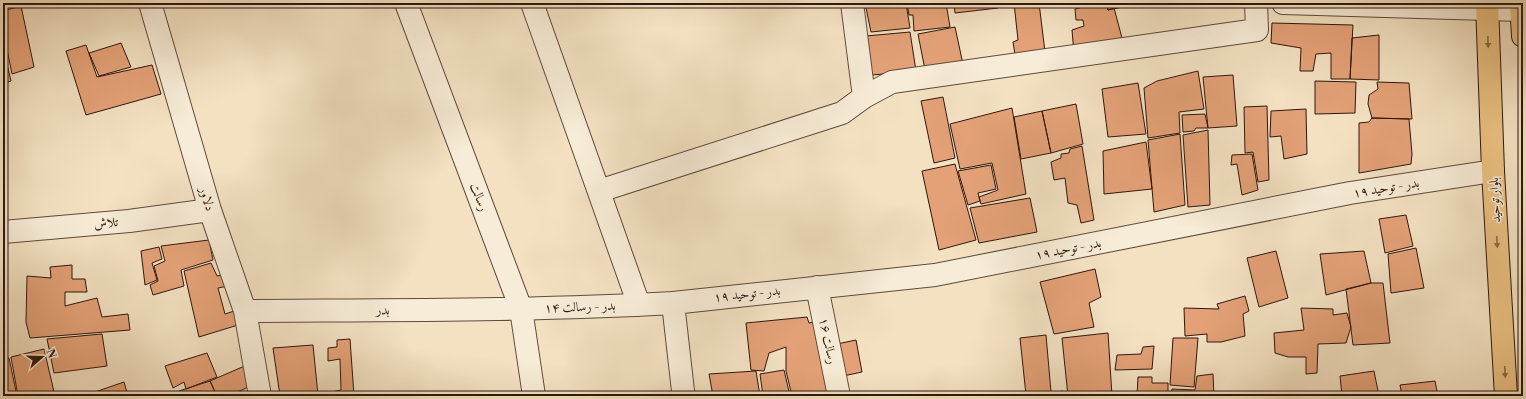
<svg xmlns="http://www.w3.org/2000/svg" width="1526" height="399" viewBox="0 0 1526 399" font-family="'Libre Bodoni',Amiri,serif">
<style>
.building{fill:#e4a177;stroke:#2e170e}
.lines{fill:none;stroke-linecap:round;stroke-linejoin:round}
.minor-casing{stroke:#5f4a3b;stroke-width:24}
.major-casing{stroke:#2e170e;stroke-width:24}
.minor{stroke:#f7ecd7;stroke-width:22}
.major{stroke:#eac081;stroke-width:22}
.oneway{fill:#8c6c48}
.labels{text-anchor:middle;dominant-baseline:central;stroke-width:3;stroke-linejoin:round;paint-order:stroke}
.street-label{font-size:13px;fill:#2e170e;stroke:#f7ecd7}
</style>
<rect width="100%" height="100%" fill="#f3e1c2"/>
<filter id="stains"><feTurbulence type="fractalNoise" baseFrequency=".005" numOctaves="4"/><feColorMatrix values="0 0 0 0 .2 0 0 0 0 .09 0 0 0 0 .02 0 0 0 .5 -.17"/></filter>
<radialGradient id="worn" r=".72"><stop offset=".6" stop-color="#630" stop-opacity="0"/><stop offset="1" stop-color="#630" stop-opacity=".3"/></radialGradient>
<!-- building -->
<path class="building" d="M865 3H906L910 28 871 32Z
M907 3H946L950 27 914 31 913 15H909Z
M954 3H998V8L955 13Z
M1014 3H1039L1045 52 1016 61 1013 42 1018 40Z
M1093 3H1106L1108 10 1114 8 1122 38 1074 54 1072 30 1084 26 1083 20H1076L1075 9 1090 5Z
M1106 3H1137V4L1108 10Z
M21 6 34 67 12 74 3 30V11Z
M1272 23 1353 25 1350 79H1331V53L1316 54 1313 71H1300L1301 48 1271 43Z
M955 27 964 69 926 75 918 34Z
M910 32 916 71 872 75 866 36Z
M1379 35V80L1350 79 1352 38Z
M121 43 131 67 99 76 89 53Z
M86 45 97 77 152 65 161 94 86 115 66 51Z
M3 46 11 81 3 84Z
M1198 71 1204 109 1179 112 1180 133 1148 138 1144 88 1157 81Z
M1233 75 1237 126 1208 128 1203 77Z
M1315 81 1356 82 1355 113 1315 114Z
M1377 82 1409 83 1412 119 1372 118 1368 104 1369 95 1378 89Z
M1138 83 1146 134 1108 137 1102 89Z
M943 97 955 158 934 163 921 101Z
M1076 104 1083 144 1051 153 1042 111Z
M1267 106 1269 180 1258 182 1253 152 1245 153 1244 107Z
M1012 108 1026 194 981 204 979 197 998 190 992 163 960 169 950 124Z
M1306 109 1307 154 1284 159 1281 136 1270 137 1271 111Z
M1042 111 1051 153 1021 159 1014 117Z
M1205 114 1208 128H1196L1194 131 1183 132 1182 115Z
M1372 118 1409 119 1412 154 1411 164 1359 173V123L1369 122Z
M1208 130 1210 205 1188 207 1183 135Z
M1180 134 1185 205 1154 212 1148 140Z
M1146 142 1152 189 1104 194 1103 151Z
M1082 146 1094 220 1081 223 1077 205 1068 203 1065 178 1054 180 1051 162 1061 158V154L1069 153 1070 149Z
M1252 154 1258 190 1242 195 1237 164 1231 165 1232 155Z
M955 164 976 240 939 250 922 171Z
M991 165 996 189 978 193 980 201 968 205 958 171Z
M1030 198 1037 232 979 243 970 208Z
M1406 215 1413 246 1385 253 1379 219Z
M209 240 213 260 181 270 184 286 153 295 150 285 158 281 154 266 165 261 161 246Z
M159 247 162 259 152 263 157 280 145 285 141 251Z
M1416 248 1424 288 1391 293 1388 254Z
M1276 251 1288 298 1259 307 1247 258Z
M1364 251 1371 283 1326 295 1320 254Z
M211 263 217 276 224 275 228 286 218 288 225 314 234 311 238 325 199 337 184 271Z
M72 265V279H85L87 292H65V306L97 298 102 317 128 314 130 330 30 338 26 322 27 276 51 278 50 267Z
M1095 269 1101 297 1089 303 1094 327 1054 334 1040 282Z
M1371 283H1383L1390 343 1353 345 1346 289Z
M1245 296 1249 311 1243 314 1245 336 1221 342H1207V334L1185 336 1184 308 1219 309 1217 304Z
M1301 308 1333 309V315L1347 313 1351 327 1346 343 1318 344 1317 373 1306 374V357H1288L1275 353 1274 333 1304 330Z
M807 317 809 323 817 321 829 396H792L786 371V347L769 353 764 371 751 370 746 323Z
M1108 333 1112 396H1068L1062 338Z
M102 334 107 366 54 373 47 339Z
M1046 335 1051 392 1026 395 1020 338Z
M1173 338H1198L1194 387 1170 385Z
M350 339 354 396H280L273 348 313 345 318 395 341 390 340 359 328 361V348L337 347V340Z
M856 340 862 372 843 376 837 344Z
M1154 346 1152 369 1115 370 1117 355 1141 354 1143 347Z
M44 349 55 396H18L11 357Z
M207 353 217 377 186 389 184 382 173 388 165 366Z
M9 358 17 396H3V359Z
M247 365 253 385 228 396H217L210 381Z
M784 370 790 396H763L760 374Z
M756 371 760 396H713L709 374Z
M1374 371 1379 396H1342L1340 376Z
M1213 374 1214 396H1171L1172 389 1195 390 1197 376Z
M1138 377H1152V383H1168V396H1137Z
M210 381 217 396H181L179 391Z
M1435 381 1438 396H1402L1400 385Z
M124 382 128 396H96L95 392Z
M1063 391 1067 396H1048V395Z"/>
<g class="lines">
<!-- minor casing -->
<g class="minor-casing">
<path id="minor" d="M150 3 210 210 245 311 260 396
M406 3 521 309 534 396
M532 3 639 305
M852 3 864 97
M1283 3 1521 10
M599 191 842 113 864 97 892 82 1257 30 1256 3
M3 232 129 221 210 210
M817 287 839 396
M673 303 683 391
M245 311C388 310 530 311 673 303L935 275 1350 193 1493 171"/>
</g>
<!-- major casing -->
<g class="major-casing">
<path id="major" d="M1487 3 1493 171 1506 396
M1521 3 1523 36"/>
</g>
<!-- minor -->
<use href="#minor" class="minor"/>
<!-- major -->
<use href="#major" class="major"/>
</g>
<!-- one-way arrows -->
<defs><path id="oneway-solid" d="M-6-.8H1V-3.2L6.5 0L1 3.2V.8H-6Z"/></defs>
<g class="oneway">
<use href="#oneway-solid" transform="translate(1488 42) rotate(88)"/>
<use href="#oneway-solid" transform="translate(1497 242) rotate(87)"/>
<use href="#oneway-solid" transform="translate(1505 372) rotate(87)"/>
</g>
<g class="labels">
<!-- street labels -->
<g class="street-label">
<text transform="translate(1386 188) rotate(-9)">بدر - توحید ۱۹</text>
<text transform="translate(479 197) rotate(69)">رسالت</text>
<text transform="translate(207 199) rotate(73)">دلاور</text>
<text transform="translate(1495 200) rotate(-93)">بلوار توحید</text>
<text transform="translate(106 223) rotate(-5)">تلاش</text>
<text transform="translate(1068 249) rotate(-11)">بدر - توحید ۱۹</text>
<text transform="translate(747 294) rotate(-6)">بدر - توحید ۱۹</text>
<text transform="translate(580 307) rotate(-2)">بدر - رسالت ۱۴</text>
<text x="383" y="310">بدر</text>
<text transform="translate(828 341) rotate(79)">رسالت ۱۶</text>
</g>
</g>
<!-- margin -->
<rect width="1526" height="399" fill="none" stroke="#f3e1c2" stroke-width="16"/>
<rect x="4" y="4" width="1518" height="391" fill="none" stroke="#2e170e" stroke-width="2"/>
<rect x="8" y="8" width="1510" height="383" fill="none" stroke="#2e170e"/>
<!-- north arrow -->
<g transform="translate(42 357) rotate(70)" stroke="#f7ecd7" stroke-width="3" paint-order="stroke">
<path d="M0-3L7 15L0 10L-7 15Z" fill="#2e170e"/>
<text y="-6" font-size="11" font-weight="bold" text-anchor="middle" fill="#2e170e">N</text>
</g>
<rect width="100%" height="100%" filter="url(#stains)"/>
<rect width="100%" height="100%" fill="url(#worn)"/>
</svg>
